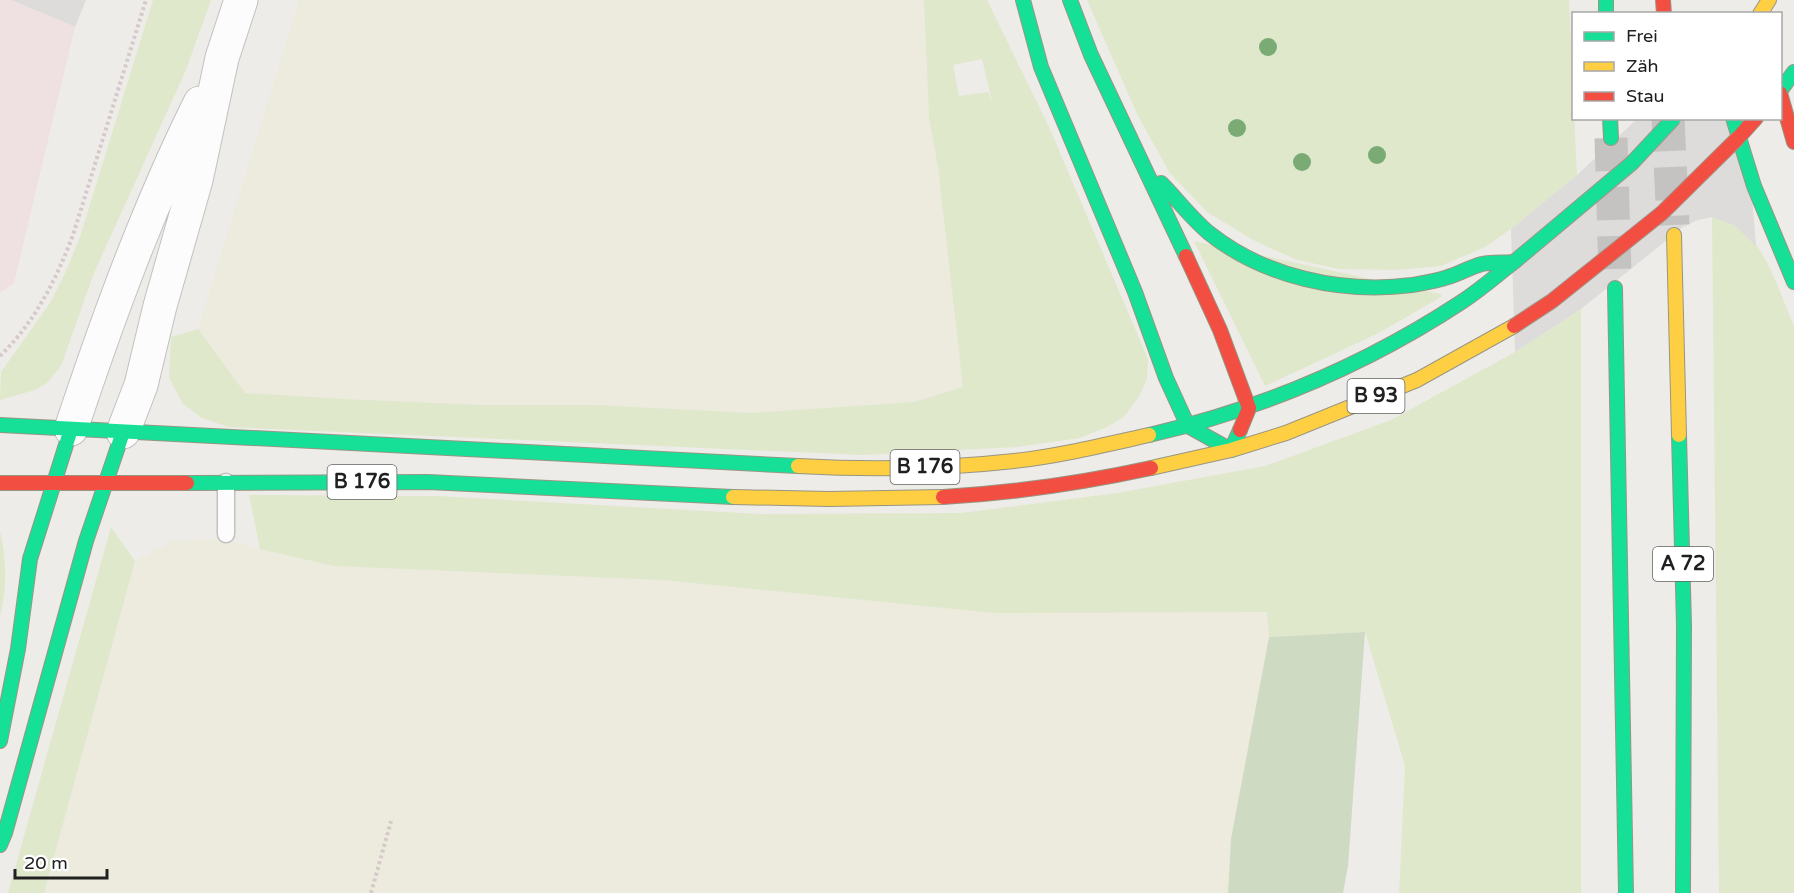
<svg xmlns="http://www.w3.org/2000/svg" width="1794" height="893" viewBox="0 0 1794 893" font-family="'Varela Round',sans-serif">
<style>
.residential{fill:#dddcda}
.commercial{fill:#efe1e1}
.farmland{fill:#edebdd}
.grass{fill:#dfe8cb;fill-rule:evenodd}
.forest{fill:#cedac1}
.pier{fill:#dddcdb}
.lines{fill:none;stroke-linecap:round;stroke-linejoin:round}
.highway-tunnel{stroke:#c5c3c1;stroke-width:33;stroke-dasharray:33 16;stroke-linecap:butt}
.lane-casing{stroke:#c1c1bf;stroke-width:19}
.street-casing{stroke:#c1c1bf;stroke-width:35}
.fast-casing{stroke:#979682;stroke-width:16}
.slow-casing{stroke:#979682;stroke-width:16}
.jam-casing{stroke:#979682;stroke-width:16}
.path{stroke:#d6c9c9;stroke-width:4;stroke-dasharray:3 3;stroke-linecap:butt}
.lane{stroke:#fcfcfc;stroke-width:16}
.street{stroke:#fcfcfc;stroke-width:33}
.fast{stroke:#16e098;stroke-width:14}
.slow{stroke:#ffcf43;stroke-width:14}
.jam{stroke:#f24e42;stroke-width:14}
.fast-bridge-casing{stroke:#a29688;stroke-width:16;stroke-linecap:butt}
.jam-bridge-casing{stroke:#a29688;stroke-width:16;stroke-linecap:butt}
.fast-bridge{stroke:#16e098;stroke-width:14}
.jam-bridge{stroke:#f24e42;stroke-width:14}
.tree{fill:#7aab75}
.labels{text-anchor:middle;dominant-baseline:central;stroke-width:5;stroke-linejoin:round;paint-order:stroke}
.shield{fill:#fff;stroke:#636363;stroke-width:1.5}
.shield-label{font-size:20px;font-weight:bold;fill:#202020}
</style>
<rect width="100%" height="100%" fill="#eeece9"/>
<!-- residential -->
<path class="residential" d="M11 0H86L75 27Z"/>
<!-- commercial -->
<path class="commercial" d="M0 0H11L75 27 14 283 0 293Z"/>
<!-- farmland -->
<path class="farmland" d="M299 0H924L929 117 938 167 963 387 914 402 751 413 596 405H480L343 399 245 393 198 329Z
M215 538 334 566 663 580 994 613 1267 612 1269 637 1231 839 1228 893H44L135 561 173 541Z"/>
<!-- grass -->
<path class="grass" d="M153 0H211L186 70 94 273 61 366 47 383 35 390 0 400 1 372 50 303 66 271 80 237Z
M924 0H987L1050 129 1148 359 1147 379 1140 395 1124 417 1107 427 1080 438 1017 447 863 455 228 427 202 418 183 404 169 378 171 337 198 329 245 393 343 399 480 405H596L751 413 914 402 963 387 938 167 929 117ZM982 59 992 102 988 92 959 96 953 65Z
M1087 0H1569L1577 175 1511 229 1485 247 1441 266 1396 270 1339 269 1297 260 1253 240 1207 212 1169 172 1137 114Z
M1712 217C1719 219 1728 221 1734 225 1768 245 1779 293 1794 326V893H1719Z
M1194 241 1441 294V297L1379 333 1265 386Z
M1581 309V893H1399L1405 766 1365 632 1269 637 1267 612 994 613 663 580 334 566 260 549 249 495 437 496 760 514 961 513 1117 493 1265 466 1391 420 1515 352Z
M111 527 135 561 44 893H8Z
M0 531C7 562 7 587 0 617Z"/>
<!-- forest -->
<path class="forest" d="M1365 632 1348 866 1343 893H1228L1231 839 1269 637Z"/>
<!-- pier -->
<path class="pier" d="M1637 119H1746L1756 246 1734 225 1712 217 1698 220 1683 227 1581 309 1515 352 1511 229 1577 175Z"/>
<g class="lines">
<!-- highway-tunnel -->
<path class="highway-tunnel" d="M1668 118 1673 225
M1611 138 1615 274"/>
<!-- lane casing -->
<g class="lane-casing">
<path id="lane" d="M226 534V482"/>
</g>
<!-- street casing -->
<g class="street-casing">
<path id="street" d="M71 429C108 318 148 208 200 103
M123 432 141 385 160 306 196 180 222 58 241 0"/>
</g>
<!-- fast casing -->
<g class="fast-casing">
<path id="fast" d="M1023 0 1041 67 1135 292 1166 378 1188 426 1231 450 1240 430
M1070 0 1091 55 1186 256
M1606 0V14
M1780 91 1794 72
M1610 118 1611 138
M1733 118 1754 186 1794 282
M1161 183C1177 199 1191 218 1209 233 1264 277 1342 294 1412 285 1424 283 1437 281 1448 277 1459 274 1470 267 1482 264 1492 262 1503 263 1514 262
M1615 288 1626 893
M0 425 798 466
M1149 435C1262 409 1366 365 1463 301 1481 289 1497 275 1514 262
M1679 435 1684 625 1683 893
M187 483 428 482 733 497
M0 741 18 649 30 559 71 429
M0 845 5 833 86 541 123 432"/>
</g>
<!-- slow casing -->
<g class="slow-casing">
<path id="slow" d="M1760 14 1769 0
M1674 235 1679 435
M798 466C869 470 943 469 1014 461 1059 456 1104 445 1149 435
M1151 468 1231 450 1286 433 1417 380 1514 326
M733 497 829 499 943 497"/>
</g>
<!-- jam casing -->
<g class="jam-casing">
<path id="jam" d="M1663 0 1664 14
M1780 93 1794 142
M1738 138 1756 118
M1186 256 1220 330 1249 408 1240 430
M0 483H187
M943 497C1013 493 1082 483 1151 468"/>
</g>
<!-- path -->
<path class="path" d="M0 356C35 322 56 280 73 235L146 0
M371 893 391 821"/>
<!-- lane -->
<use href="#lane" class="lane"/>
<!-- street -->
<use href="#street" class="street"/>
<!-- fast -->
<use href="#fast" class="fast"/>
<!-- slow -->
<use href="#slow" class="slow"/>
<!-- jam -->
<use href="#jam" class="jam"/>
<!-- fast-bridge casing -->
<g class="fast-bridge-casing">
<path id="fast-bridge" d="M1514 262 1632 163 1674 118"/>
</g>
<!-- jam-bridge casing -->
<g class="jam-bridge-casing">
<path id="jam-bridge" d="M1514 326 1552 301 1662 213 1738 138"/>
</g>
<!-- fast-bridge -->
<use href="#fast-bridge" class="fast-bridge"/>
<!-- jam-bridge -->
<use href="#jam-bridge" class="jam-bridge"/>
</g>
<!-- trees -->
<g class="tree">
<circle cx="1268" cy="47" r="9"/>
<circle cx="1237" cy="128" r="9"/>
<circle cx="1377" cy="155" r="9"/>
<circle cx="1302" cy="162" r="9"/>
</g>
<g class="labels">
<!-- shield labels -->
<g class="shield">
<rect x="1347.5" y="379" width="57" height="34" rx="4.5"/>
<rect x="890.5" y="450" width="69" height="34" rx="4.5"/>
<rect x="327.5" y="465" width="69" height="34" rx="4.5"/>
<rect x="1653" y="547" width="60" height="34" rx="4.5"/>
</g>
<g class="shield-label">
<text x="1376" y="396">B 93</text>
<text x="925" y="467">B 176</text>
<text x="362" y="482">B 176</text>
<text x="1683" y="564">A 72</text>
</g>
</g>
<!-- legend -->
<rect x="1572" y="12" width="210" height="108" fill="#ffffff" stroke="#a6a6a6" stroke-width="1.5"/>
<rect x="1584" y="32" width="30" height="9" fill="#16e098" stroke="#a6a6a6" stroke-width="1.5"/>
<text x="1626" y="42" font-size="18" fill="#202020">Frei</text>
<rect x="1584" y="62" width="30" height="9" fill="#ffcf43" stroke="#a6a6a6" stroke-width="1.5"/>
<text x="1626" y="72" font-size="18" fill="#202020">Zäh</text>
<rect x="1584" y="92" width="30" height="9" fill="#f24e42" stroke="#a6a6a6" stroke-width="1.5"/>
<text x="1626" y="102" font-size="18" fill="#202020">Stau</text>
<!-- scale -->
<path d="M15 869v9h92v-9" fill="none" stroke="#202020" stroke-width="3"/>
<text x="24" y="869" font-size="18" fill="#202020" stroke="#ffffff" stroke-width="4.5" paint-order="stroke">20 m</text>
</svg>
